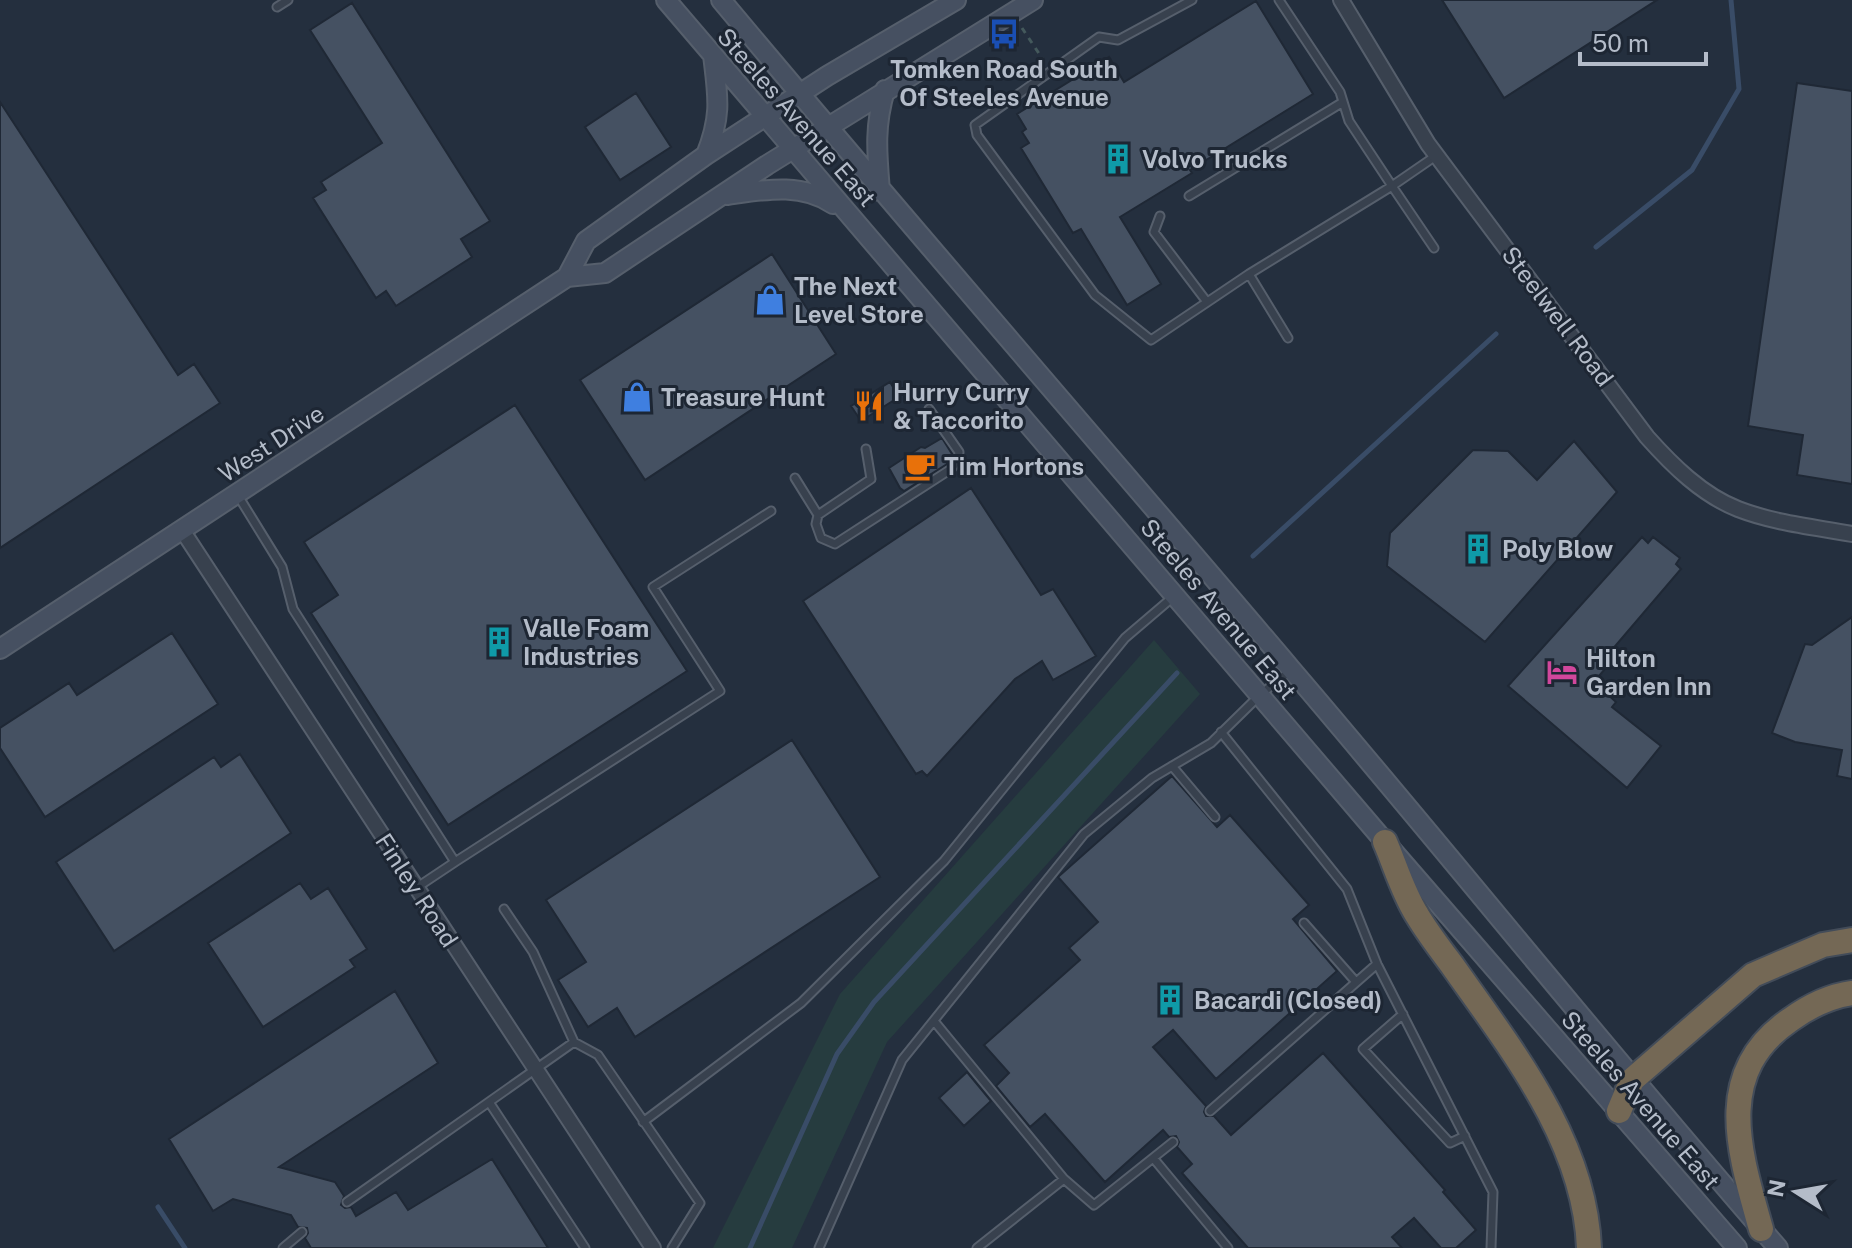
<svg xmlns="http://www.w3.org/2000/svg" width="1852" height="1248" viewBox="0 0 1852 1248" font-family="'Public Sans',sans-serif">
<style>
.green{fill:#263c3f}
.lines{fill:none;stroke-linecap:round;stroke-linejoin:round}
.stream{stroke:#394c67;stroke-width:5}
.building{fill:#455162;stroke:#1f2835;stroke-width:2}
.lane-casing{stroke:#565f6c;stroke-width:11}
.street-casing{stroke:#565f6c;stroke-width:18}
.secondary-casing{stroke:#565f6c;stroke-width:22}
.highway-casing{stroke:#434c59;stroke-width:28}
.path{stroke:#44595c;stroke-width:3;stroke-dasharray:6 6;stroke-linecap:butt}
.lane{stroke:#38414e;stroke-width:7}
.street{stroke:#38414e;stroke-width:14}
.secondary{stroke:#465061;stroke-width:18}
.highway{stroke:#746855;stroke-width:24}
.labels{text-anchor:middle;dominant-baseline:central;stroke-width:6;stroke-linejoin:round;paint-order:stroke}
.poi-label{font-size:24px;font-weight:bold;fill:#b4bcc9;stroke:#1d2633;text-anchor:start}
.street-label{font-size:24px;fill:#b4bcc9;stroke:#1d2633}
</style>
<rect width="100%" height="100%" fill="#242f3e"/>
<!-- green -->
<path class="green" d="M1154 640 1200 694 887 1042 792 1248H713L840 994Z"/>
<g class="lines">
<!-- stream -->
<path class="stream" d="M1596 247 1692 170 1739 89 1731 0
M1253 556 1496 334
M158 1207 185 1248
M750 1248 837 1054 874 1002 1177 673"/>
</g>
<!-- building -->
<path class="building" d="M1442 0H1657L1504 98Z
M1256 1 1313 94 1190 170 1192 173 1120 217 1161 284 1127 305 1081 229 1073 233 1021 148 1029 143 1022 132 1026 129 1017 114 1109 57 1124 82Z
M352 3 490 221 461 239 472 257 396 306 386 291 376 298 313 198 326 190 321 182 382 143 310 30Z
M1797 83 1852 91V484L1797 475 1803 435 1748 426Z
M636 93 671 147 620 180 585 127Z
M0 102 178 375 194 364 220 403 0 548Z
M772 254 836 354 645 480 580 380Z
M890 382 899 397 861 421 851 406Z
M515 405 687 671 448 825 311 613 338 595 304 542Z
M942 438 952 454 947 464 904 491 900 488 889 468 921 447 925 448Z
M1574 441 1617 492 1485 642 1387 566 1390 533 1473 450 1508 451 1537 480Z
M971 488 1041 595 1053 589 1096 656 1053 680 1042 661 1015 679 927 776 922 771 916 774 803 601Z
M1642 537 1648 543 1653 537 1680 558 1676 564 1681 569 1605 658 1610 663 1594 682 1616 702 1612 707 1661 746 1627 788 1508 686Z
M1852 617V779L1837 776 1842 750 1795 742 1772 733 1805 644 1812 645Z
M172 633 218 704 45 817 0 748V728L69 683 77 695Z
M792 740 880 877 635 1037 617 1008 588 1027 558 980 586 962 546 900Z
M240 754 291 833 114 951 56 862 214 757 221 767Z
M1172 776 1217 827 1230 815 1309 905 1293 919 1337 971 1216 1079 1173 1030 1153 1047 1206 1106 1204 1112 1206 1116H1214L1231 1135 1323 1053 1445 1190 1443 1192 1476 1230 1456 1248H1441L1414 1218 1392 1237 1402 1248H1248L1182 1173 1192 1164 1177 1147 1179 1142 1176 1136 1169 1137 1163 1130 1105 1182 1045 1114 1030 1127 996 1086 1009 1073 984 1045 1080 960 1069 948 1098 922 1058 877Z
M300 883 311 899 328 888 367 949 350 960 355 967 263 1027 208 943Z
M395 991 438 1063 279 1167 335 1182 344 1196 341 1205 345 1208 351 1207 356 1216 396 1192 408 1210 492 1159 548 1248H311L305 1238 308 1233 307 1228 298 1227 291 1215 233 1199 213 1211 169 1139Z
M967 1072 991 1101 964 1126 939 1098Z"/>
<g class="lines">
<!-- lane casing -->
<g class="lane-casing">
<path id="lane" d="M1192 0 1118 40 1099 37 975 125 977 135 1095 295 1151 340 1249 274 1392 186 1434 248
M1279 0 1340 92 1349 121 1392 186 1437 155
M277 7 288 0
M1189 196 1343 102
M1160 216 1154 232 1207 302
M1249 274 1288 338
M866 449 871 479 818 515 816 524 821 538 835 544 951 469 958 460 959 452 929 409
M795 478 818 515
M237 494 282 567 293 609 455 862 416 888
M1221 732 1347 889 1377 964 1493 1192 1491 1248
M1172 766 1215 817
M455 862 720 691 653 587 771 511
M504 909 533 952 574 1042
M1304 923 1356 982
M1403 1014 1363 1049 1450 1143 1465 1136
M934 1021 1064 1179 1094 1205 1173 1142
M489 1102 585 1248
M1210 1111 1377 964
M643 1122 801 1003 944 861 1125 638 1173 597
M1154 1159 1228 1248
M347 1202 574 1042 598 1055 700 1203 672 1248
M283 1248 302 1232
M819 1248 902 1060 1084 834 1152 778 1211 743 1261 694 1290 671
M977 1248 1064 1179"/>
</g>
<!-- street casing -->
<g class="street-casing">
<path id="street" d="M1341 0 1428 144 1647 437C1672 465 1702 495 1738 509 1774 523 1814 527 1852 534
M182 530 653 1248"/>
</g>
<!-- secondary casing -->
<g class="secondary-casing">
<path id="secondary" d="M666 0 1385 842 1737 1248
M721 0C909 225 1102 446 1291 669 1455 861 1612 1058 1778 1248
M706 155C722 115 718 97 713 55
M880 191C877 154 874 127 885 90
M727 195C763 190 801 182 833 204
M567 277 586 241 706 155 827 76 956 0
M0 649 567 277 605 273 767 165 1033 0"/>
</g>
<!-- highway casing -->
<g class="highway-casing">
<path id="highway" d="M1385 842C1395 865 1403 893 1417 915 1427 932 1440 949 1452 965 1511 1049 1585 1141 1589 1248
M1619 1111 1632 1080 1753 975 1823 945 1852 940
M1761 1229C1740 1154 1712 1073 1790 1020 1808 1007 1830 996 1852 993"/>
</g>
<!-- path -->
<path class="path" d="M1022 28 1044 61"/>
<!-- lane -->
<use href="#lane" class="lane"/>
<!-- street -->
<use href="#street" class="street"/>
<!-- secondary -->
<use href="#secondary" class="secondary"/>
<!-- highway -->
<use href="#highway" class="highway"/>
</g>
<!-- icons -->
<defs>
<g id="bus-bare" transform="scale(2.4)"><path d="M-5-6H5V4H4V6H2V4H-2V6H-4V4H-5ZM-3.5-4V0h7V-4ZM-3.5 1.2v1.5H-2V1.2ZM2 1.2v1.5H3.5V1.2Z" fill="#1a4fb4" stroke="#1d2633" stroke-width="2.5" paint-order="stroke"/></g>
<g id="building-bare" transform="scale(2.4)"><path d="M-4-6H4V6H1V3H-1V6H-4ZM-2.5-4.3h1.7v1.8h-1.7ZM.8-4.3h1.7v1.8H.8ZM-2.5-1h1.7V.8h-1.7ZM.8-1h1.7V.8H.8Z" fill="#0f9aa8" stroke="#1d2633" stroke-width="2.5" paint-order="stroke"/></g>
<g id="shop-bare" transform="scale(2.4)"><path d="M-5-2.5h2.3a2.7 3.5 0 0 1 5.4 0H5L5.5 6h-11ZM-1.5-2.5h3a1.5 2.3 0 0 0-3 0Z" fill="#3f7fe0" stroke="#1d2633" stroke-width="2.5" paint-order="stroke"/></g>
<g id="restaurant-bare" transform="scale(2.4)"><path d="M-5-6h1v4h1v-4h1v4h1v-4h1v5L-1.5 .5V6h-2V.5L-5-1ZM5-6V6H3V1.5H1.5Q1.5-4 5-6Z" fill="#e8710a" stroke="#1d2633" stroke-width="2.5" paint-order="stroke"/></g>
<g id="cafe-bare" transform="scale(2.4)"><path d="M-5.5-4.5H6V0H3Q3 3.5 0 3.5H-2.5Q-5.5 3.5-5.5 0ZM3-3.2v2h1.7v-2ZM-6 4.5H4V6H-6Z" fill="#e8710a" stroke="#1d2633" stroke-width="2.5" paint-order="stroke"/></g>
<g id="hotel-bare" transform="scale(2.4)"><path d="M-6-4.5h1.5V1H6V5H4.5V3h-9V5H-6ZM-4 0a1.8 1.8 0 1 1 3.6 0ZM.5 0V-2.5h3Q6-2.5 6 0Z" fill="#d1479c" stroke="#1d2633" stroke-width="2.5" paint-order="stroke"/></g>
</defs>
<g fill-rule="evenodd">
<use href="#bus-bare" x="1004" y="34"/>
<use href="#building-bare" x="1118" y="159"/>
<use href="#shop-bare" x="770" y="300"/>
<use href="#shop-bare" x="637" y="397"/>
<use href="#restaurant-bare" x="869" y="406"/>
<use href="#cafe-bare" x="920" y="466"/>
<use href="#building-bare" x="1478" y="549"/>
<use href="#building-bare" x="499" y="642"/>
<use href="#hotel-bare" x="1562" y="672"/>
<use href="#building-bare" x="1170" y="1000"/>
</g>
<g class="labels">
<!-- poi labels -->
<g class="poi-label">
<text x="1004" y="69" text-anchor="middle">Tomken Road South<tspan x="1004" dy="28">Of Steeles Avenue</tspan></text>
<text x="1142" y="159">Volvo Trucks</text>
<text x="794" y="286">The Next<tspan x="794" dy="28">Level Store</tspan></text>
<text x="893" y="392">Hurry Curry<tspan x="893" dy="28">&amp; Taccorito</tspan></text>
<text x="661" y="397">Treasure Hunt</text>
<text x="944" y="466">Tim Hortons</text>
<text x="1502" y="549">Poly Blow</text>
<text x="523" y="628">Valle Foam<tspan x="523" dy="28">Industries</tspan></text>
<text x="1586" y="658">Hilton<tspan x="1586" dy="28">Garden Inn</tspan></text>
<text x="1194" y="1000">Bacardi (Closed)</text>
</g>
<!-- street labels -->
<g class="street-label">
<text transform="translate(797 117) rotate(49)">Steeles Avenue East</text>
<text transform="translate(1558 316) rotate(53)">Steelwell Road</text>
<text transform="translate(271 443) rotate(-33)">West Drive</text>
<text transform="translate(1219 609) rotate(50)">Steeles Avenue East</text>
<text transform="translate(417 890) rotate(57)">Finley Road</text>
<text transform="translate(1641 1100) rotate(49)">Steeles Avenue East</text>
</g>
</g>
<!-- north arrow -->
<g transform="translate(1796 1192) rotate(281)" stroke="#1d2633" stroke-width="6" paint-order="stroke">
<path d="M0-6L14 30L0 20L-14 30Z" fill="#b4bcc9"/>
<text y="-12" font-size="22" font-weight="bold" text-anchor="middle" fill="#b4bcc9">N</text>
</g>
<!-- scale -->
<path d="M1580 52v12h126v-12" fill="none" stroke="#b4bcc9" stroke-width="4"/>
<text x="1592" y="52" font-size="24" fill="#b4bcc9" stroke="#1d2633" stroke-width="6" paint-order="stroke">50 m</text>
</svg>
